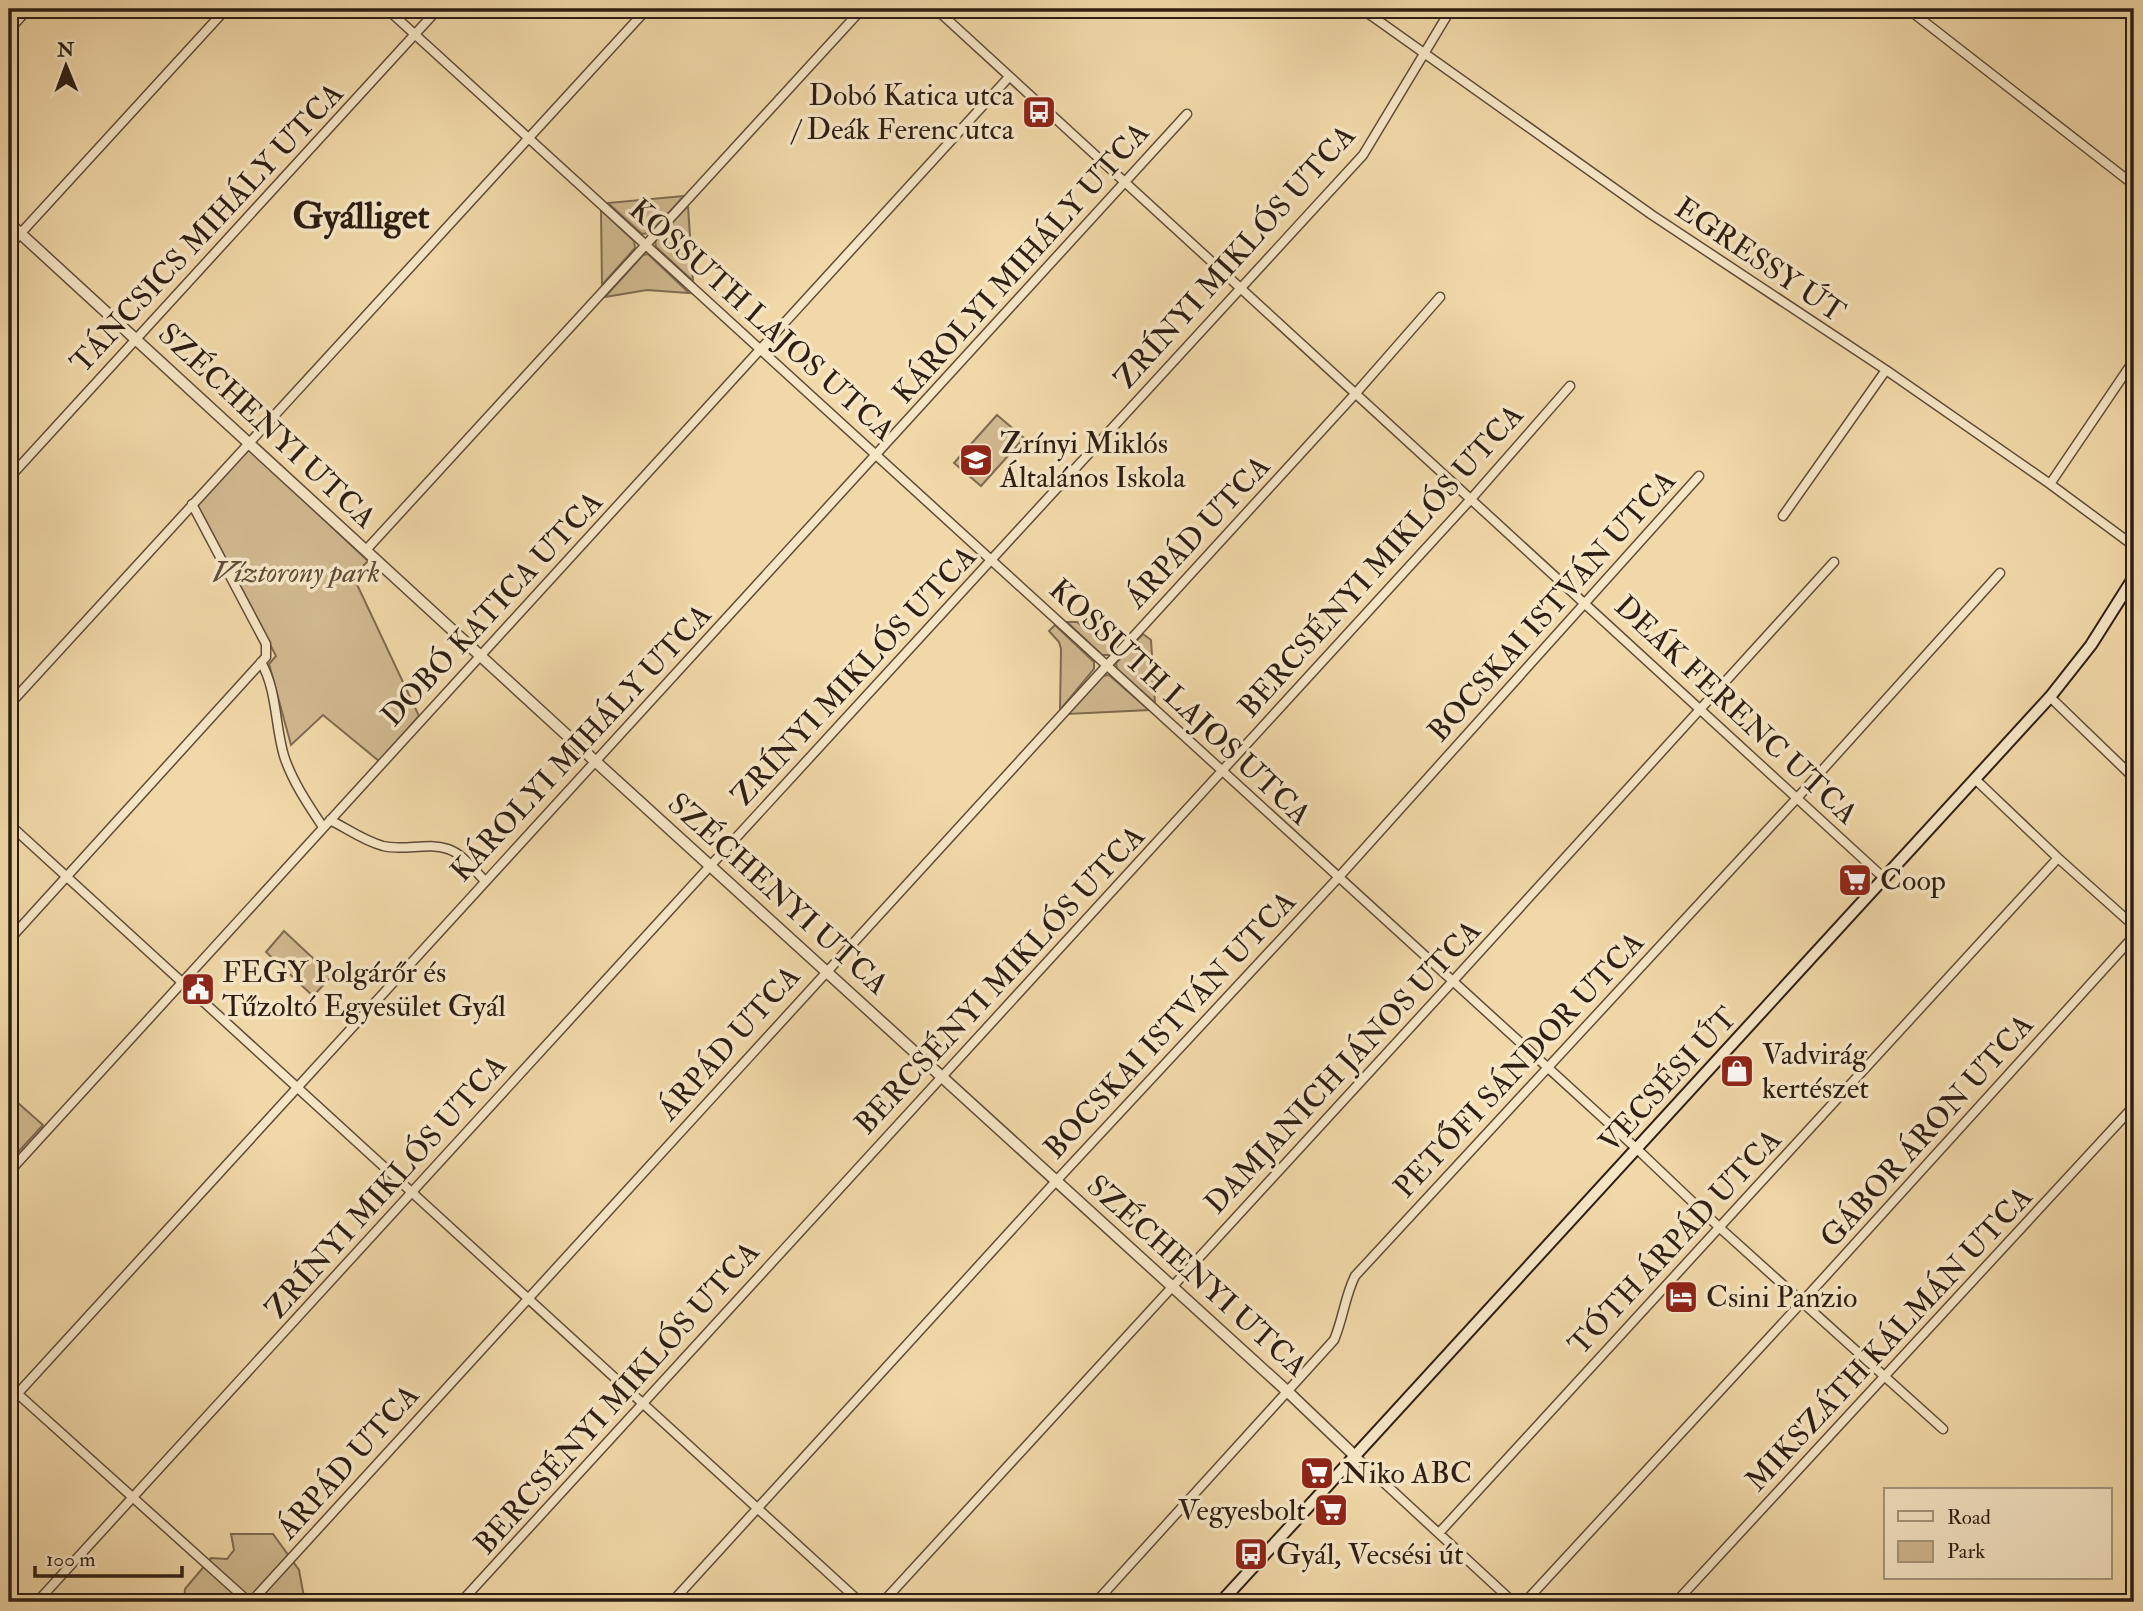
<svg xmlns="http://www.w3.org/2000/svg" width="2143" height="1611" viewBox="0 0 2143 1611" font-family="'IM FELL Double Pica',serif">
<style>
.green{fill:#d0b88f;stroke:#7f6b51;stroke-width:2}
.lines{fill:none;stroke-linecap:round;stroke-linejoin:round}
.minor-casing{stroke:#5f4c38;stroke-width:11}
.tertiary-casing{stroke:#5f4c38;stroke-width:13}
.secondary-casing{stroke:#2e1e13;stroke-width:14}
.minor{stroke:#f6e6c6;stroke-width:8}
.tertiary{stroke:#f6e6c6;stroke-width:10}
.secondary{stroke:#f6e6c6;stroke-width:10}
.labels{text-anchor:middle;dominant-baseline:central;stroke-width:7;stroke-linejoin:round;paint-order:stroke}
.poi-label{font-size:30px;fill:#2e1e13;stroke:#f6e6c6;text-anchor:start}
.street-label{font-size:30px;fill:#2e1e13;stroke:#f6e6c6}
.park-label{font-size:30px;font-style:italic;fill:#5f4c38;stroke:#f6e6c6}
.district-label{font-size:37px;font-weight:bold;fill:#2e1e13;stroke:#f6e6c6}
</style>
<rect width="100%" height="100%" fill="#f1d8a8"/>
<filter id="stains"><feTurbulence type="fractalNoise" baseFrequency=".00286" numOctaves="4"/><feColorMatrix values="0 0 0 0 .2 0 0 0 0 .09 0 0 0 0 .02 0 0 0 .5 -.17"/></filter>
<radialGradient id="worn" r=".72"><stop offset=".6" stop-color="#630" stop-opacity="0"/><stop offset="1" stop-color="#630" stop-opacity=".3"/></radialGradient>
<!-- green -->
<path class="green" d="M684 196 650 233 642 234 608 203Z
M688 206 693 281 656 247 655 240Z
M601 210 634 241 635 248 602 285Z
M648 254 689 293 647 290 605 297 643 255Z
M997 415 1024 438 981 486 954 463Z
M248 448 368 561 353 576 419 716 379 761 323 715 291 745 269 664 276 656 197 505Z
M1067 622H1077L1088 631H1100L1106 635 1116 648 1110 655H1102Z
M1055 625 1094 662V669L1060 710 1061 649 1059 642 1049 631Z
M1143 634 1151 640 1155 703 1117 669 1116 663Z
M1109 675 1149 710 1068 714 1102 676Z
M284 931 332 976 313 996 266 952Z
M9 1095 43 1125 9 1162Z
M231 1534H273L299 1570 305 1602H184L185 1589 211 1558 227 1559 234 1550Z"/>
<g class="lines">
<!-- minor casing -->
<g class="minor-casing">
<path id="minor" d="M387 9 1637 1149 1720 1228 1943 1429
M936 9 1885 879
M1362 9 1652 215 1886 370 2050 484 2134 546
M1908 9 2134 185
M9 30 28 9
M9 246 226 9
M9 478 438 9
M2050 484 2134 360
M1783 516 1886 370
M366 550 862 9
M261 662C277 690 275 726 284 756 292 781 309 806 323 827
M2050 697 2134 778
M9 705 647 9
M1976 780 2058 858 2134 926
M330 820C348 829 364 841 383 846 405 851 428 842 448 849 463 854 474 870 485 881
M9 824 860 1602
M9 940 266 657V644L192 504
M9 1172 1009 77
M9 1386 249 1602
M9 1403 1187 114
M1355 1456 1513 1602
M1439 1533 2058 858
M37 1602 711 865 1363 155 1451 9
M251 1602 1356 393 1440 297
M461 1602 1471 499 1570 386
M672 1602 1057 1180 1338 878 1699 476
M883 1602 1453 981 1834 562
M1096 1602 1334 1340C1343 1319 1345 1296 1355 1276L1798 797 2000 573
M1525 1602 1802 1302 2134 936
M1676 1602 2134 1106"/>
</g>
<!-- tertiary casing -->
<g class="tertiary-casing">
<path id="tertiary" d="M9 223 595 761 1288 1392 1355 1456"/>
</g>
<!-- secondary casing -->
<g class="secondary-casing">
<path id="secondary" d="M1221 1602 2050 697 2091 645 2134 577"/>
</g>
<!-- minor -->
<use href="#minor" class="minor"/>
<!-- tertiary -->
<use href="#tertiary" class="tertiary"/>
<!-- secondary -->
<use href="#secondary" class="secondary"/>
</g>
<!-- icons -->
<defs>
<g id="bus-square" transform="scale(1.75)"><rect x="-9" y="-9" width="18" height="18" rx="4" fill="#8f2418" stroke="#f6e6c6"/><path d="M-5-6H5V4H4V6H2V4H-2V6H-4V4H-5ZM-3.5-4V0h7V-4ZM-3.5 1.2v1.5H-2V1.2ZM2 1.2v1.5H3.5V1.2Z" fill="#fff"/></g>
<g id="school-square" transform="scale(1.75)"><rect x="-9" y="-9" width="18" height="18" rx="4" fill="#8f2418" stroke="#f6e6c6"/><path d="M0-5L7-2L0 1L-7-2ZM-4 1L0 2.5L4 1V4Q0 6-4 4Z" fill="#fff"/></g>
<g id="supermarket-square" transform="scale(1.75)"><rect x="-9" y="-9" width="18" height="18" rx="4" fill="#8f2418" stroke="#f6e6c6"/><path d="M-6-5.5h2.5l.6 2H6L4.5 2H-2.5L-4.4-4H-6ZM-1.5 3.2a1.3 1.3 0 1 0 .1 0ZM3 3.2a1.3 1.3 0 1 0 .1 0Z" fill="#fff"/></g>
<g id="civic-square" transform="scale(1.75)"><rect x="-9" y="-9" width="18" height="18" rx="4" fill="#8f2418" stroke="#f6e6c6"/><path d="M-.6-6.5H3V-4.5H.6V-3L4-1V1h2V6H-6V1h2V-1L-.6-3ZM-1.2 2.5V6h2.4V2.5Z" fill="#fff"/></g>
<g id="shop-square" transform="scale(1.75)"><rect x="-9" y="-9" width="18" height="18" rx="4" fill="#8f2418" stroke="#f6e6c6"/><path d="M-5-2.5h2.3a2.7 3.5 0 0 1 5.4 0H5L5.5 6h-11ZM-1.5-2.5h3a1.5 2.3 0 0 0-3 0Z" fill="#fff"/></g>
<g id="hotel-square" transform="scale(1.75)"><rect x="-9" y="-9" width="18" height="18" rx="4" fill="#8f2418" stroke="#f6e6c6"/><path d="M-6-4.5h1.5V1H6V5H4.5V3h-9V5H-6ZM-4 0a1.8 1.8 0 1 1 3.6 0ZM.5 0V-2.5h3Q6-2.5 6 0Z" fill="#fff"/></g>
</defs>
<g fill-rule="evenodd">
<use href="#bus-square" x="1039" y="112"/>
<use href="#school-square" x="976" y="460"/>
<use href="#supermarket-square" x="1855" y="880"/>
<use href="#civic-square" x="198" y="989"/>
<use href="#shop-square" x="1737" y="1071"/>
<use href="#hotel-square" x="1681" y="1297"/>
<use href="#supermarket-square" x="1317" y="1473"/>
<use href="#supermarket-square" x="1331" y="1510"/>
<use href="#bus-square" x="1251" y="1554"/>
</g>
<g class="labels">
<!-- poi labels -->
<g class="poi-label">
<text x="1014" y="95" text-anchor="end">Dobó Katica utca<tspan x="1014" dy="34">/ Deák Ferenc utca</tspan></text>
<text x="1000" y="443">Zrínyi Miklós<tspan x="1000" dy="34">Általános Iskola</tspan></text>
<text x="1880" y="880">Coop</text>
<text x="222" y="972">FEGY Polgárőr és<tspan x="222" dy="34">Tűzoltó Egyesület Gyál</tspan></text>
<text x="1762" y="1054">Vadvirág<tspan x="1762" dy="34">kertészet</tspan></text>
<text x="1706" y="1297">Csini Panzio</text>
<text x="1342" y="1473">Niko ABC</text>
<text x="1306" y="1510" text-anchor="end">Vegyesbolt</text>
<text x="1276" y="1554">Gyál, Vecsési út</text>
</g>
<!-- street labels -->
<g class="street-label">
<text transform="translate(207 228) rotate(-47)">TÁNCSICS MIHÁLY UTCA</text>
<text transform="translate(1235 257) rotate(-48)">ZRÍNYI MIKLÓS UTCA</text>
<text transform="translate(1760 260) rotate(34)">EGRESSY ÚT</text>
<text transform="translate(1021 263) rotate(-48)">KÁROLYI MIHÁLY UTCA</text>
<text transform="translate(762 320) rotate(42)">KOSSUTH LAJOS UTCA</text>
<text transform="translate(267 426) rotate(43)">SZÉCHENYI UTCA</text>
<text transform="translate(1198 532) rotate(-47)">ÁRPÁD UTCA</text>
<text transform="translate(1381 561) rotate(-48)">BERCSÉNYI MIKLÓS UTCA</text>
<text transform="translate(1552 606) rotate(-48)">BOCSKAI ISTVÁN UTCA</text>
<text transform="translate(492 609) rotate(-47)">DOBÓ KATICA UTCA</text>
<text transform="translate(854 676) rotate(-47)">ZRÍNYI MIKLÓS UTCA</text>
<text transform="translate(1180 702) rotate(43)">KOSSUTH LAJOS UTCA</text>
<text transform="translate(1736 710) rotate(43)">DEÁK FERENC UTCA</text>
<text transform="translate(581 743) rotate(-47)">KÁROLYI MIHÁLY UTCA</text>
<text transform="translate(778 894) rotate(42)">SZÉCHENYI UTCA</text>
<text transform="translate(1000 980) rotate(-47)">BERCSÉNYI MIKLÓS UTCA</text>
<text transform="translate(1170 1025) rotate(-47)">BOCSKAI ISTVÁN UTCA</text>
<text transform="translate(729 1043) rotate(-48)">ÁRPÁD UTCA</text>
<text transform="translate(1519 1065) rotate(-47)">PETŐFI SÁNDOR UTCA</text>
<text transform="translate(1343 1067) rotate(-47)">DAMJANICH JÁNOS UTCA</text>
<text transform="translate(1668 1080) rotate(-47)">VECSÉSI ÚT</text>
<text transform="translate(1927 1131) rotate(-48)">GÁBOR ÁRON UTCA</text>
<text transform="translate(386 1187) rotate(-48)">ZRÍNYI MIKLÓS UTCA</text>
<text transform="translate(1675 1242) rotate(-47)">TÓTH ÁRPÁD UTCA</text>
<text transform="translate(1197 1276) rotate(42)">SZÉCHENYI UTCA</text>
<text transform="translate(1889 1339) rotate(-47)">MIKSZÁTH KÁLMÁN UTCA</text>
<text transform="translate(617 1398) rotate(-48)">BERCSÉNYI MIKLÓS UTCA</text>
<text transform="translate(348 1462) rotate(-48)">ÁRPÁD UTCA</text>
</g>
<!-- park labels -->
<g class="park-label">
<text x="296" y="572">Víztorony park</text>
</g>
<!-- district labels -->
<g class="district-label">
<text x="361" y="216">Gyálliget</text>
</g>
</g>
<!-- margin -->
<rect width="2143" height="1611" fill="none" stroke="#f1d8a8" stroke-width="35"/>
<rect x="10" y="10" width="2122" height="1590" fill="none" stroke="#2e1e13" stroke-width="3.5"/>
<rect x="18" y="18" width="2108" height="1576" fill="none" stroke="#2e1e13" stroke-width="2"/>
<!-- legend -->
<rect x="1884" y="1488" width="228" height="91" fill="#f6e6c6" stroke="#a6967e" stroke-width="2"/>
<rect x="1898" y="1511" width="35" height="10" fill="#f6e6c6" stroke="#a6967e" stroke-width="2"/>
<text x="1947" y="1524" font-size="21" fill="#2e1e13">Road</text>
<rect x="1898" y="1541" width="35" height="21" fill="#d0b88f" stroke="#a6967e" stroke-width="2"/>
<text x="1947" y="1558" font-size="21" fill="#2e1e13">Park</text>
<!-- north arrow -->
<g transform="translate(66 66) rotate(359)" stroke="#f6e6c6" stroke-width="5" paint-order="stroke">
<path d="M0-5L12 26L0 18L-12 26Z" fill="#2e1e13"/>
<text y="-10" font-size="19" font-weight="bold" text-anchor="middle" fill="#2e1e13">N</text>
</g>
<!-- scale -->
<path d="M35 1566v10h147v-10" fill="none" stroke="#2e1e13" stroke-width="3.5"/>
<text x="46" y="1566" font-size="21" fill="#2e1e13" stroke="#f6e6c6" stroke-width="5" paint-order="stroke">100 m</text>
<rect width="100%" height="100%" filter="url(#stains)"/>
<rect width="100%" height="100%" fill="url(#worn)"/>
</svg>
